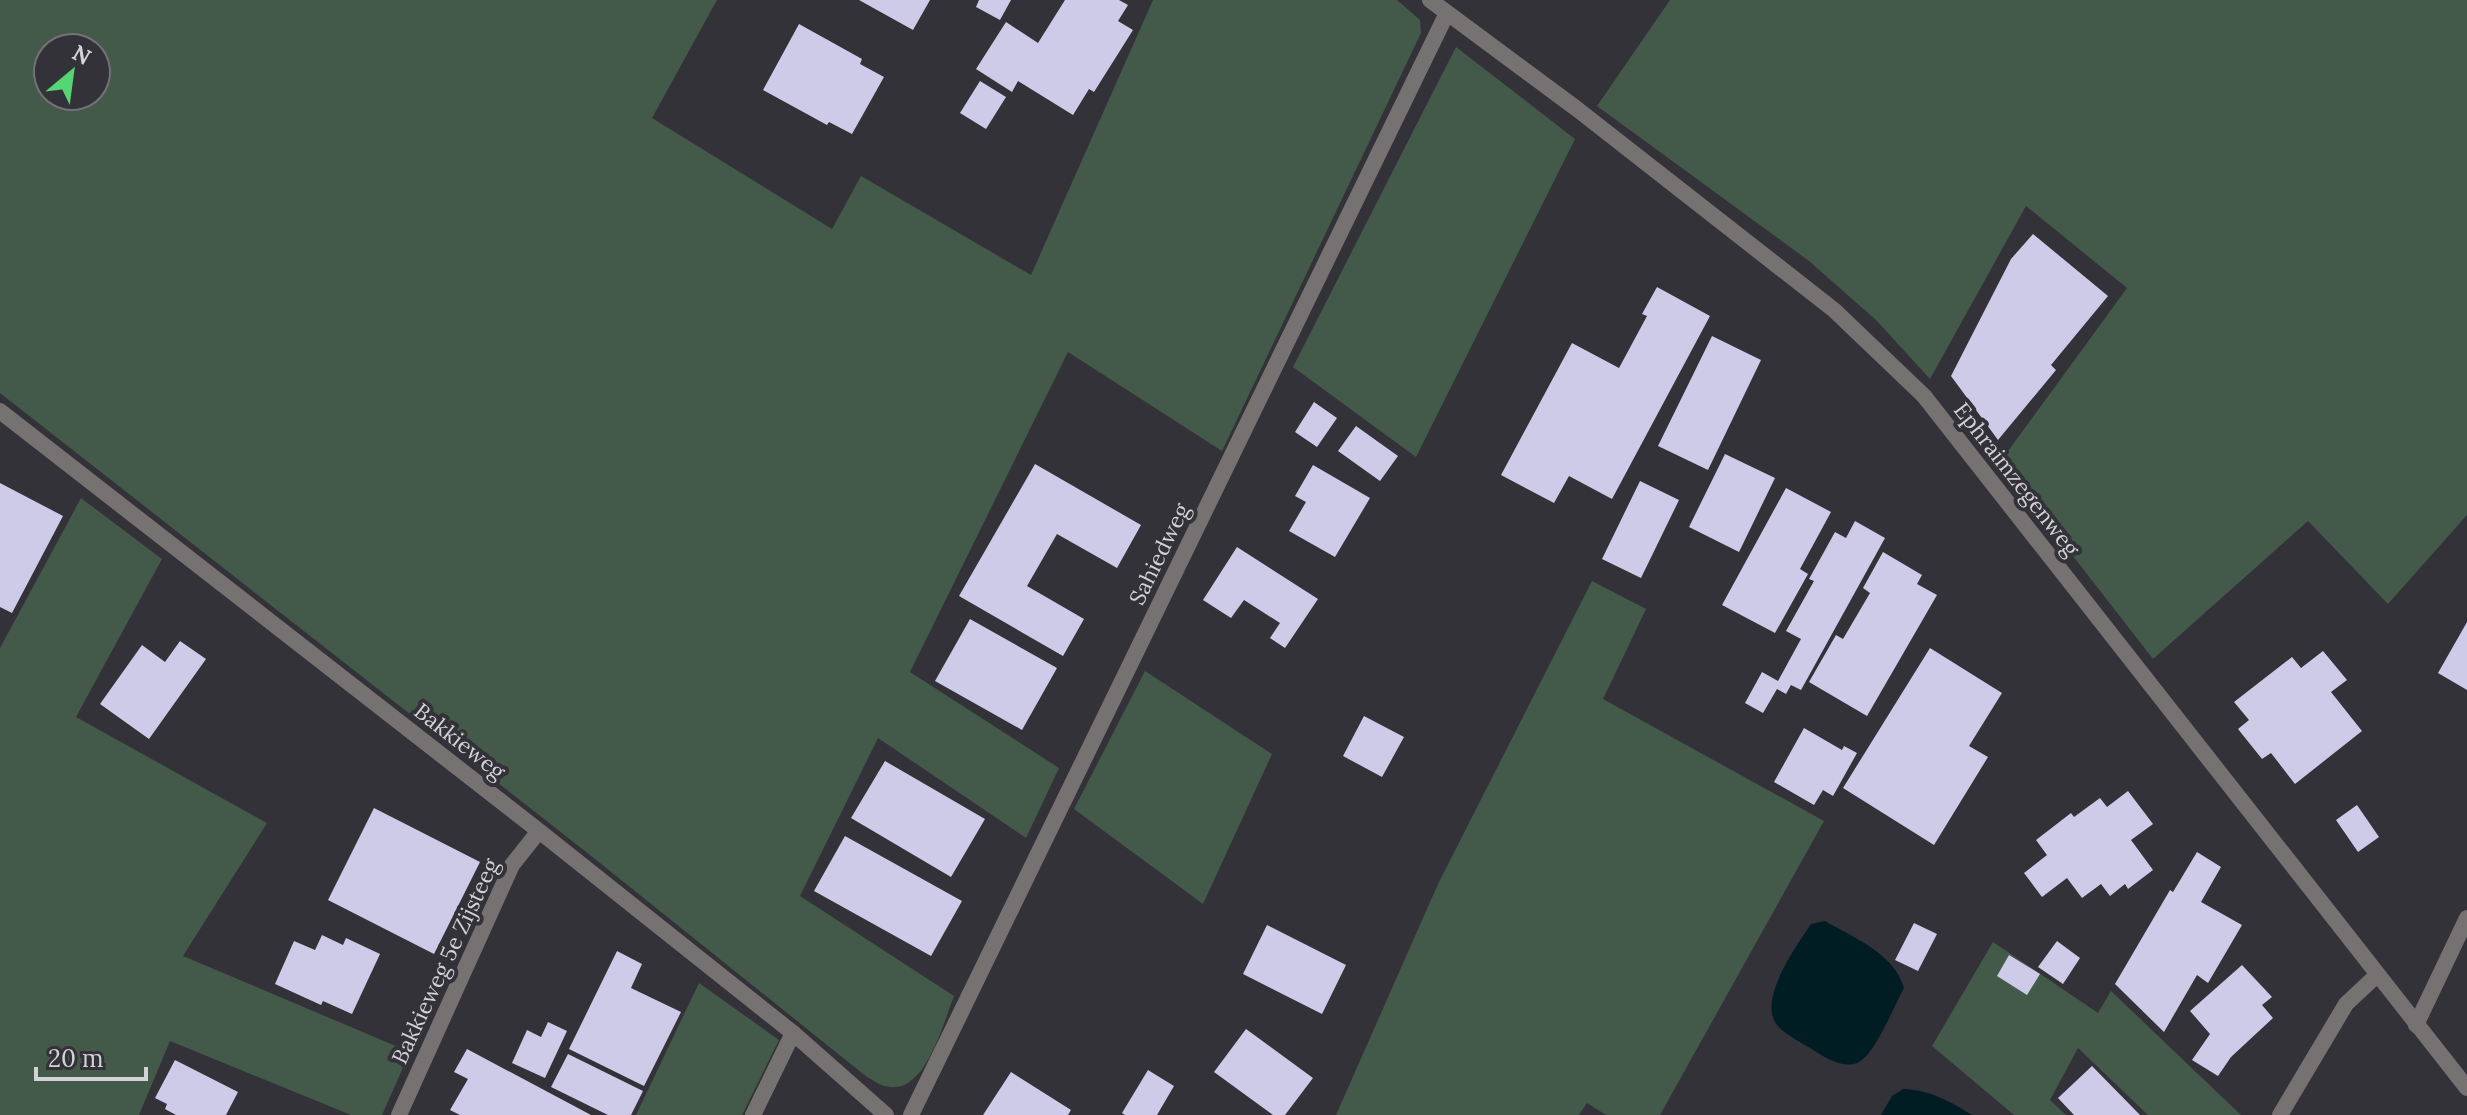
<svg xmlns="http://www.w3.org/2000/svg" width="2467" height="1115" viewBox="0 0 2467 1115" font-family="Lora,serif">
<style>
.green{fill:#435949;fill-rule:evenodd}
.water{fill:#001d24}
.building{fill:#cdcbe8}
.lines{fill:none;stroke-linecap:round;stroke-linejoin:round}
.service{stroke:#777272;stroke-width:16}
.minor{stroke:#777272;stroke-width:16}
.labels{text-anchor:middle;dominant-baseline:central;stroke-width:8;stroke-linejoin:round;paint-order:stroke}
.street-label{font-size:22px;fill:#d3d2d6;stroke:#333239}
</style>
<rect width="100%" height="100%" fill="#333239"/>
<!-- green -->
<path class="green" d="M0 0H717L652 118 832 229 861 176 1031 275 1153 0H1397L1420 20 1421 33 1222 451 1068 352 910 672 1059 768 1026 838 878 738 800 896 954 996C943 1023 925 1098 885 1086 879 1085 873 1080 867 1077L590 855 0 393ZM48 48H96V96H48Z
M1670 0H2467V515L2388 604 2308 521 2153 659 2000 462 2127 288 2026 206 1930 379 1876 320 1809 261 1597 106Z
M1456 47 1575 139 1416 457 1293 367Z
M81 498 162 559 76 717 267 823 183 956 410 1052 382 1115H351L170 1041 139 1115H0V648Z
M1592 581 1646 609 1603 699 1824 821 1660 1115H1606L1587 1103 1579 1115H1336L1438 884Z
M1145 671 1272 754 1203 904 1074 809Z
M1993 942 2098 1013 2111 991 2241 1115H2148L2078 1048 2050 1100 2066 1115H2014L1932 1046Z
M699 983 779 1040 742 1115H636Z"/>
<!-- water -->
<path class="water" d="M1825 921C1854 938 1894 953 1904 988 1894 1006 1875 1054 1859 1062 1846 1069 1829 1060 1818 1053 1808 1046 1784 1034 1777 1025 1757 1000 1797 945 1811 924Z
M1903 1089C1930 1090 1950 1101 1972 1115H1881L1892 1096Z"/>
<!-- building -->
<path class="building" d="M859 0H930L913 30Z
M979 0H1011L1000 20 976 7Z
M1065 0H1119L1128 5 1118 21 1133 30 1094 92 1089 89 1073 115 1018 81 1012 92 976 69 1006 22 1038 43Z
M799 24 862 59 860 64 884 77 852 134 829 122 827 125 763 90Z
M980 81 1006 97 986 129 960 113Z
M2033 234 2108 296 2051 365 2056 370 1998 440 1951 376 2011 259Z
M1657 287 1710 316 1612 499 1569 476 1554 503 1501 475 1572 343 1619 368 1647 316 1642 314Z
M1712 336 1761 360 1708 470 1658 446Z
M1314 402 1337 418 1317 447 1295 432Z
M1356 426 1398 456 1380 481 1338 451Z
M1725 454 1775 478 1739 552 1689 527Z
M1035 464 1141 525 1117 568 1057 534 1027 586 1084 619 1063 656 959 596Z
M1313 465 1370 498 1335 557 1289 531 1306 502 1295 496Z
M1640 481 1679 500 1641 578 1602 559Z
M0 483 63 516 12 613 0 607Z
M1786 488 1831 512 1800 569 1808 574 1775 633 1722 605Z
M1855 521 1885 538 1801 690 1791 685 1786 694 1777 689 1763 713 1745 703 1762 672 1778 681 1801 639 1786 631 1814 581 1809 579 1835 532 1846 538Z
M1237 547 1318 599 1285 648 1270 638 1280 623 1244 600 1231 618 1203 600Z
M1883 552 1922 575 1917 584 1937 595 1867 716 1809 682 1836 635 1843 639 1870 593 1863 588Z
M970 619 1057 668 1022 730 935 681Z
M2467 622V690L2438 673Z
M180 641 206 659 149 739 100 704 142 645 165 662Z
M1930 648 2002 693 1969 746 1988 757 1934 845 1843 788Z
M2323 651 2347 680 2331 692 2362 731 2295 784 2271 753 2262 759 2238 729 2249 720 2234 702 2292 657 2301 668Z
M1364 716 1404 737 1382 777 1343 756Z
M1804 728 1842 750 1844 746 1857 753 1833 796 1823 790 1814 805 1774 782Z
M885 761 985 819 951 877 851 818Z
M2128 791 2153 824 2131 840 2153 870 2128 889 2125 884 2110 896 2101 884 2082 898 2067 878 2042 897 2024 873 2047 855 2036 840 2071 813 2074 817 2100 798 2107 807Z
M2357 805 2379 837 2358 852 2336 820Z
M374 808 480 862 434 954 328 900Z
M845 836 962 901 931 956 814 891Z
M2197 852 2221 867 2201 902 2242 925 2208 983 2197 975 2164 1032 2115 984 2170 890 2173 892Z
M1914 923 1937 934 1918 971 1895 960Z
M1267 925 1346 965 1322 1014 1243 974Z
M322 935 343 945 346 938 380 954 352 1014 323 1001 321 1005 275 984 294 941 315 950Z
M2057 941 2080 958 2063 984 2038 967Z
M617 951 642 964 631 988 681 1012 644 1086 569 1049Z
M2009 955 2040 974 2027 995 1997 976Z
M2242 965 2272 997 2262 1005 2273 1018 2231 1057 2218 1076 2192 1060 2210 1034 2190 1011Z
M548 1022 567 1031 545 1078 512 1063 527 1030 541 1037Z
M1246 1029 1313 1078 1285 1115H1273L1214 1072Z
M467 1049 591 1115H460L450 1110 468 1079 454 1072Z
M568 1054 643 1091 631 1115H608L551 1087Z
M175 1060 238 1092 226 1115H176L165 1109 167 1104 155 1098Z
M2092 1066 2140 1115H2074L2058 1098Z
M1148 1070 1174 1086 1157 1115H1125L1122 1113Z
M1011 1072 1071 1110 1068 1115H983Z"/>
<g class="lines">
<!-- service -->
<path class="service" d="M2416 1025 2467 918
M753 1115 793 1033"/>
<!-- minor -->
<path class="minor" d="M1430 0 1577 109 1834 310 1924 396 2467 1088
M0 411 539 831 793 1033 886 1115
M399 1115 512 865 539 831
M911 1115 1447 13
M2280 1115 2346 1004 2377 975"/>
</g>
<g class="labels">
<!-- street labels -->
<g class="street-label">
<text transform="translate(2017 479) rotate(52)">Ephraimzegenweg</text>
<text transform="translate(1159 554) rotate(-64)">Sahiedweg</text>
<text transform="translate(460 741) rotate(38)">Bakkieweg</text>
<text transform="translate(445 961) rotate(-65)">Bakkieweg 5e Zijsteeg</text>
</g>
</g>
<!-- north arrow -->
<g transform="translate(72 72) rotate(29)"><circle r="38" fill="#333239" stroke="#737278" stroke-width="2"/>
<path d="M0-6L14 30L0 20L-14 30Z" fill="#54d672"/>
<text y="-12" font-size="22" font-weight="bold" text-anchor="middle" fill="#d3d2d6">N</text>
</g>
<!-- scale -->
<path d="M36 1067v12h110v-12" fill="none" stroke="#d3d2d6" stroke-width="4"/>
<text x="48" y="1067" font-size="24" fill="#d3d2d6" stroke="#333239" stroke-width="6" paint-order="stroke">20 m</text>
</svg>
